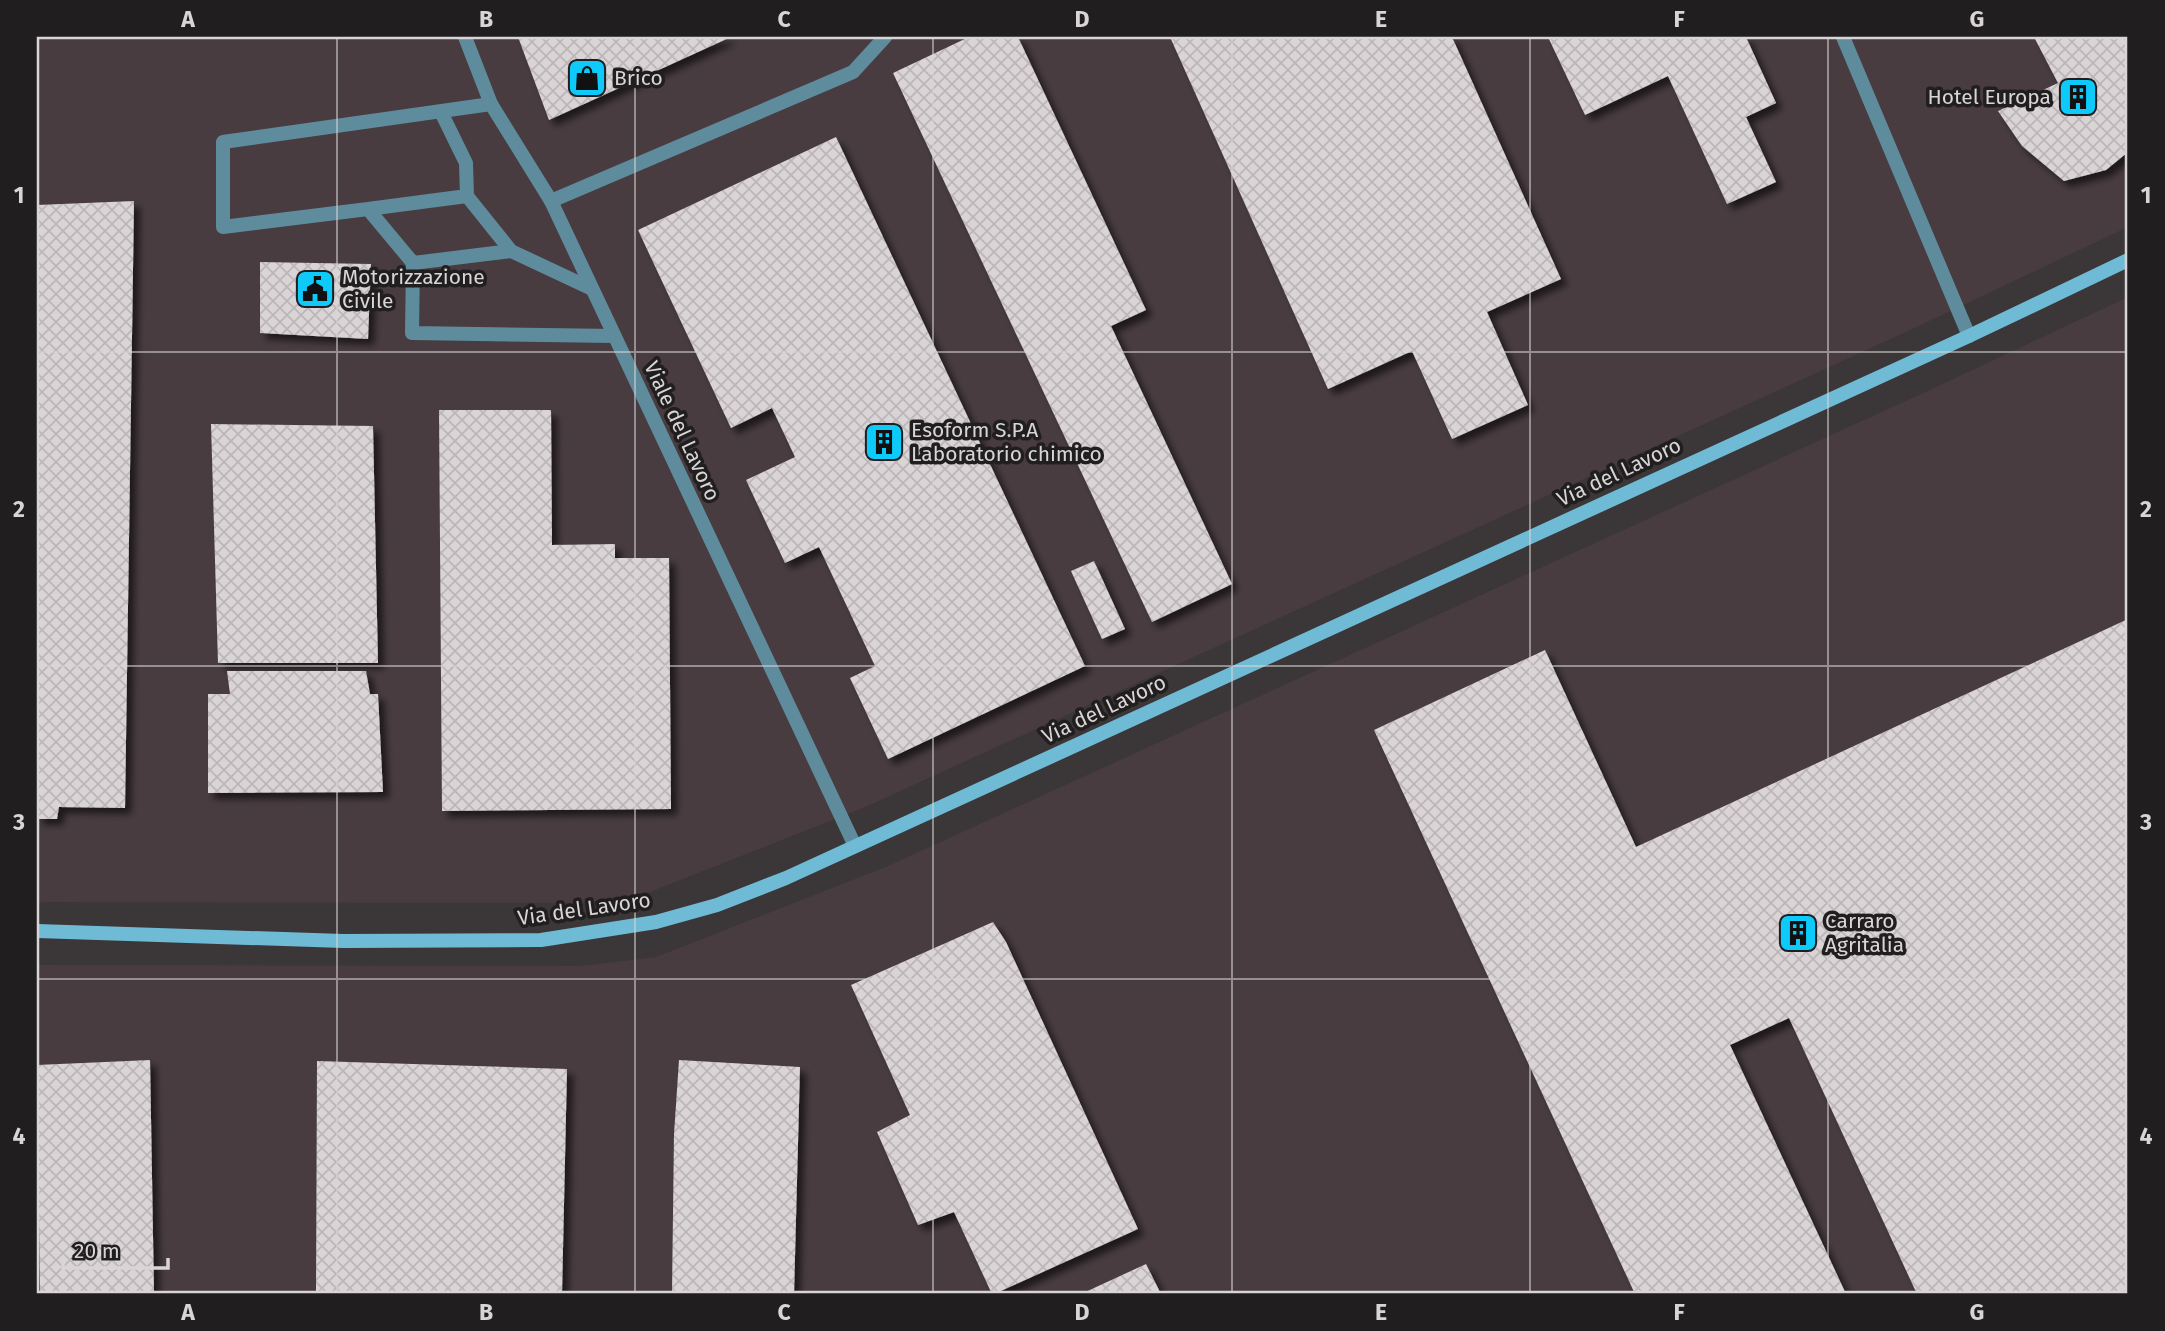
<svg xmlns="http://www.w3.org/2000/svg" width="2165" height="1331" viewBox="0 0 2165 1331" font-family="'Fira Sans',sans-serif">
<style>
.built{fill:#483c40}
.building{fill:url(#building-cross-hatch);filter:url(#shadow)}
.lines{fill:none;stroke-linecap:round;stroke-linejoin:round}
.lane{stroke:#5e8c9d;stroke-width:14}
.street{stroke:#5e8c9d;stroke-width:14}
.secondary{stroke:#6fbbd6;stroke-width:14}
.grid{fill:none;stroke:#d9d5d6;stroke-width:2;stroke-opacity:0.55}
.labels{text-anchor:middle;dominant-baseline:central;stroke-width:7;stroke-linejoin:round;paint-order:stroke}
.poi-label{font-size:21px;fill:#d9d5d6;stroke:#201e1f;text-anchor:start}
.street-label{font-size:21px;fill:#d9d5d6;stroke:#201e1f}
.neatline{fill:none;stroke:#d9d5d6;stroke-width:2.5}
.grid-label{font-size:23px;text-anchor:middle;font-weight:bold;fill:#d9d5d6}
</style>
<defs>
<pattern id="building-cross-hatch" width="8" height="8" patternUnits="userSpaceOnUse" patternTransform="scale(1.75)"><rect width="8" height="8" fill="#dad4d6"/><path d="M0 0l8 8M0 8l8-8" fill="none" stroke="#bbb6b8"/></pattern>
<filter id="shadow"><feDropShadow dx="6" dy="6" stdDeviation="3.5" flood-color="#0009"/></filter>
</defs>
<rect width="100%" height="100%" fill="#3b3637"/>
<!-- built -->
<path class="built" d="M37 37H2128V227L1906 332 863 808 640 896 580 903 37 902Z
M2128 297V1294H37V965L582 966 656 957 888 866 1932 389Z"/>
<!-- building -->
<path class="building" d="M518 37H731L549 120Z
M969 37H1018L1146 310 1111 326 1232 584 1152 622 893 73Z
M1170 37H1452L1561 279 1487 312 1528 405 1452 439 1412 351 1328 389Z
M1548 37H1746L1776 103 1746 117 1776 182 1727 204 1668 76 1585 115Z
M2034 37H2128V152L2106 170 2064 181 2022 146 1998 111 2058 83Z
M836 137 1085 666 888 759 850 678 875 666 819 547 785 563 746 480 795 457 772 408 731 428 638 230Z
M134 201 125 808 59 807 57 819H37V205Z
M260 262 371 264 368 339 260 333Z
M439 410H551L552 545 615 544V558H669L671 809 442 811Z
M211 424 373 426 378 663H218Z
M1094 561 1125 629 1102 639 1071 571Z
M2128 619V1291L2122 1294H1917L1789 1018 1730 1045 1846 1294H1635L1374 730 1545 650 1636 847Z
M227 671H366L370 694H378L383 792 208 793V694H230Z
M993 922 1006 942 1138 1229 994 1294H992L954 1212 918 1225 877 1132 910 1115 851 985Z
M150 1060 154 1294H40L37 1065Z
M679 1060 800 1067 794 1294H672L674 1134Z
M317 1061 567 1069 562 1294H316Z
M1146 1264 1161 1294H1081Z"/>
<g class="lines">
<!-- lane -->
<path class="lane" d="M1843 37 1969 336
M491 104 223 142V227L368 209 413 263 412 333 614 336
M441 112 466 163 467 196
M551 201 853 72 885 37
M368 209 467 196 511 251
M413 263 511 251 592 289"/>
<!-- street -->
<path class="street" d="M465 37 491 104 551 201 855 846"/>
<!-- secondary -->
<path class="secondary" d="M37 931 343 941 541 940 656 922 717 905 786 878 1969 336 2128 260"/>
</g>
<!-- grid -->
<path class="grid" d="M337 37V1294M635 37V1294M933 37V1294M1232 37V1294M1530 37V1294M1828 37V1294M37 352H2128M37 666H2128M37 979H2128"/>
<!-- icons -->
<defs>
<g id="shop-square" transform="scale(2.0125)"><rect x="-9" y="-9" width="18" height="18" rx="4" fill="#0dcafa" stroke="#201e1f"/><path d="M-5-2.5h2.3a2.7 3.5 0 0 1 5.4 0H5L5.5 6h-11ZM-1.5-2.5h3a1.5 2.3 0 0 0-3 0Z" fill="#111"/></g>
<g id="building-square" transform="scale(2.0125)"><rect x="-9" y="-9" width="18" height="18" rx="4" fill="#0dcafa" stroke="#201e1f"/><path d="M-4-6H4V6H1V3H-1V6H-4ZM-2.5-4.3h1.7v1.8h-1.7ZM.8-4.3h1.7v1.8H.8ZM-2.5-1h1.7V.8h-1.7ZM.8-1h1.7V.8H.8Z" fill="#111"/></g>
<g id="civic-square" transform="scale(2.0125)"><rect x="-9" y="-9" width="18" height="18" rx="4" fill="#0dcafa" stroke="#201e1f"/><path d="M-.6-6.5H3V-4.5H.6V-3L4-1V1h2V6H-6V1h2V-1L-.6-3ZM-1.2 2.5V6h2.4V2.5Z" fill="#111"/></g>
</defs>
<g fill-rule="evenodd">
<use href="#shop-square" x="587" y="78"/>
<use href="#building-square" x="2078" y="97"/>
<use href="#civic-square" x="315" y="289"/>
<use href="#building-square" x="884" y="442"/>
<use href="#building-square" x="1798" y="933"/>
</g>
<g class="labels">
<!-- poi labels -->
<g class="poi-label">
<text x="614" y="78">Brico</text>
<text x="2051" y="97" text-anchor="end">Hotel Europa</text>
<text x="342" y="277">Motorizzazione<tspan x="342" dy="24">Civile</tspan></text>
<text x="911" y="430">Esoform S.P.A<tspan x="911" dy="24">Laboratorio chimico</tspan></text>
<text x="1825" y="921">Carraro<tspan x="1825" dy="24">Agritalia</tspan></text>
</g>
<!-- street labels -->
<g class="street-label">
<text transform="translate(682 431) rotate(65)">Viale del Lavoro</text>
<text transform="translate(1619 472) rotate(-25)">Via del Lavoro</text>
<text transform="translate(1104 709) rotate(-25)">Via del Lavoro</text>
<text transform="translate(584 909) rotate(-8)">Via del Lavoro</text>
</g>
</g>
<!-- border -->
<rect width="2165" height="1331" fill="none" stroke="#201e1f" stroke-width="77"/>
<!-- scale -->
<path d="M63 1258v10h105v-10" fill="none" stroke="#d9d5d6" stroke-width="3.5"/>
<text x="74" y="1258" font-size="21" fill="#d9d5d6" stroke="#201e1f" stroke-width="5" paint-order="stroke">20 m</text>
<rect x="38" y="38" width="2088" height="1254" class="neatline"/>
<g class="grid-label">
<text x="188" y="27">A</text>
<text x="486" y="27">B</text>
<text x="784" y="27">C</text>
<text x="1082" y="27">D</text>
<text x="1381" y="27">E</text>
<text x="1679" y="27">F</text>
<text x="1977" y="27">G</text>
<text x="19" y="203">1</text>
<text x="2146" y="203">1</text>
<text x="19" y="517">2</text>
<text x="2146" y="517">2</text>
<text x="19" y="830">3</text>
<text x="2146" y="830">3</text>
<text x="19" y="1144">4</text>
<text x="2146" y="1144">4</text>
<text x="188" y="1320">A</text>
<text x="486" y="1320">B</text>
<text x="784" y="1320">C</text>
<text x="1082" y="1320">D</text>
<text x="1381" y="1320">E</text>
<text x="1679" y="1320">F</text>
<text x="1977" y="1320">G</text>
</g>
</svg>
